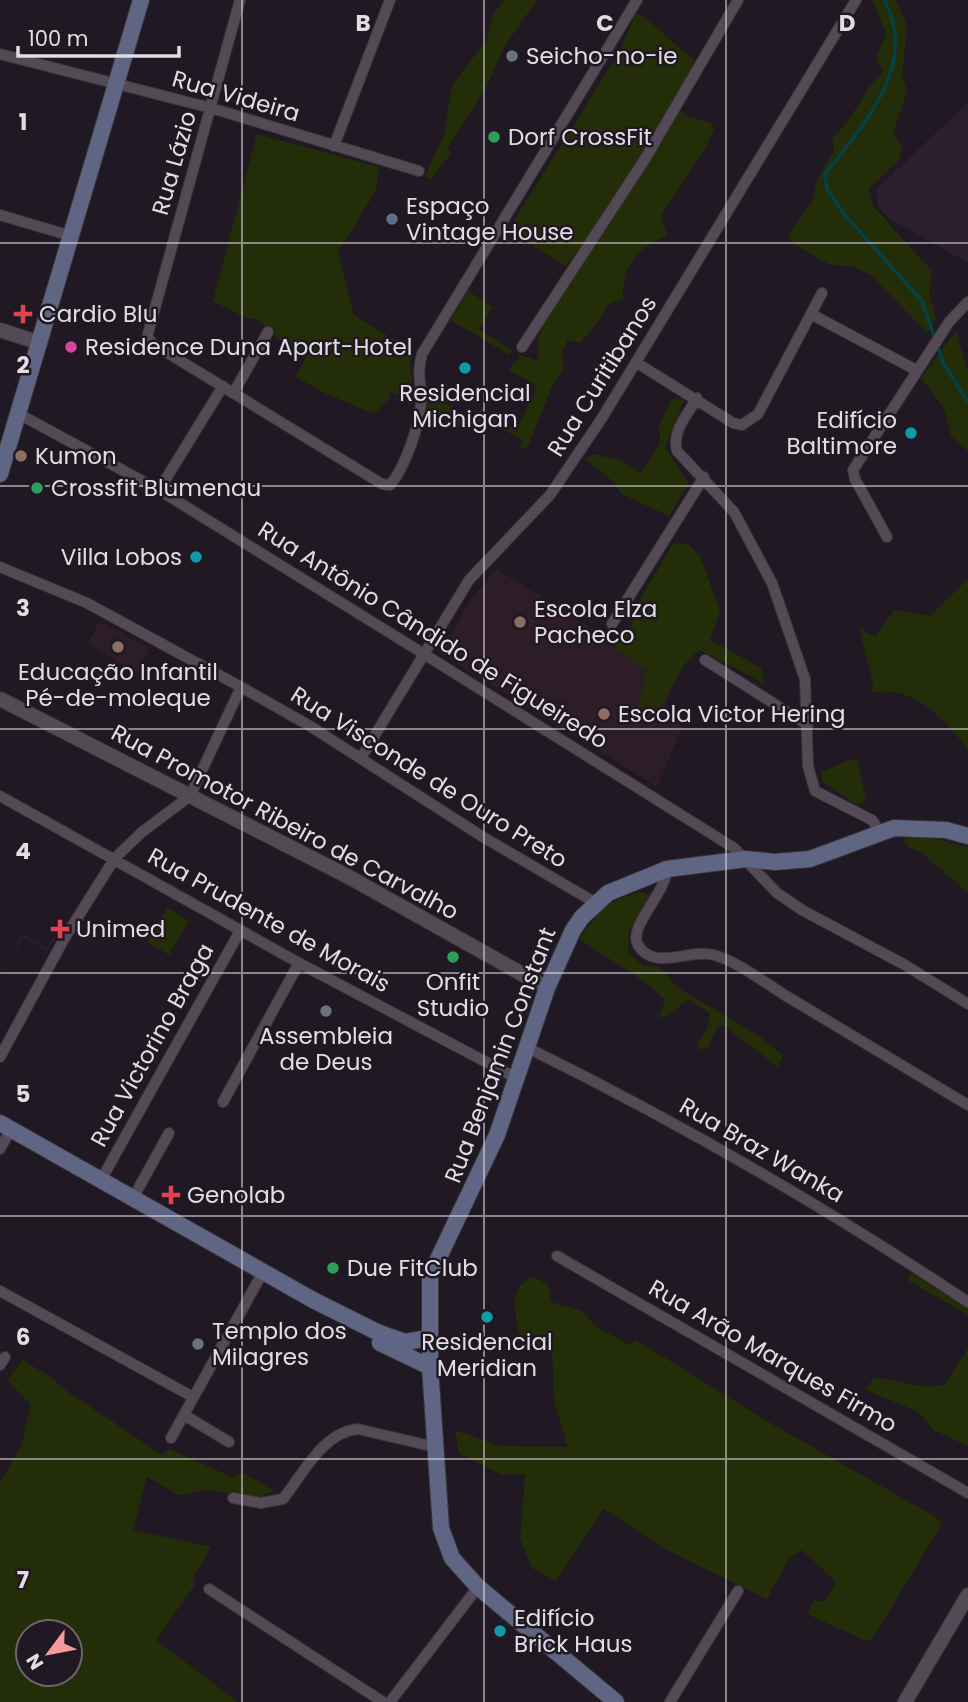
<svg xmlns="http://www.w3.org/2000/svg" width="968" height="1702" viewBox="0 0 968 1702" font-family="Poppins,sans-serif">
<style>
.built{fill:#2b1e2e}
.education{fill:#2d1d26}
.green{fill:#232e08;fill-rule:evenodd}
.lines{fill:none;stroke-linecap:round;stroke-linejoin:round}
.stream{stroke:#044146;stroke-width:3.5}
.minor-casing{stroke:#3a343b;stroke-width:12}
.tertiary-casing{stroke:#3a343b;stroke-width:16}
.secondary-casing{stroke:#3a343b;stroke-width:18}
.minor{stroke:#544a56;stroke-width:10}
.tertiary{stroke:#544a56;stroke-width:14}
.secondary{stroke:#5e6684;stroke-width:16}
.grid{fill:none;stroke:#e2dce3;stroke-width:2;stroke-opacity:0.55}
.worship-dot{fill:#6b7280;stroke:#201822;stroke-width:2.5}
.leisure-dot{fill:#2e9e5b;stroke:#201822;stroke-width:2.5}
.service-dot{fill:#5c6f8a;stroke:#201822;stroke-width:2.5}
.health-dot{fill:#e0444e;stroke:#201822;stroke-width:2.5}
.hotel-dot{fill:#d1479c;stroke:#201822;stroke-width:2.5}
.culture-dot{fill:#0f9aa8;stroke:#201822;stroke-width:2.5}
.education-dot{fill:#8d6e63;stroke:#201822;stroke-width:2.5}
.labels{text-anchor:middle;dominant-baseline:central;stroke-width:5;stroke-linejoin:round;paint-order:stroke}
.poi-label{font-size:23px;fill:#e2dce3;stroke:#201822;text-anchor:start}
.street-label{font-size:23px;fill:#e2dce3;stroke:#201822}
.grid-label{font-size:23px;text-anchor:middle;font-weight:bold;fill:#e2dce3;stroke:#201822;stroke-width:5;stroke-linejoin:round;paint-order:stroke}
</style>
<rect width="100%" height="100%" fill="#201822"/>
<!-- built -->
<path class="built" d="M968 102V263L890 219 878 208 877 189Z
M0 887 64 924 48 951 23 937 0 979 22 934 47 948 61 924Z"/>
<!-- education -->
<path class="education" d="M497 569 674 681 662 713 683 726 657 787 441 654 469 601Z
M100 621 150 649 137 673 87 644Z"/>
<!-- green -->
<path class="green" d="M504 0H537L504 47 487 86 447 149 451 153 431 180 425 176 444 135 452 85 486 41 493 15Z
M872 0H896L907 26 902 78 907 90 893 134 902 146 900 159 869 188 873 206 932 271 929 293 936 318 927 333 871 275 853 267 828 264 791 242 788 234 813 201 817 179 834 151 832 138C854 119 862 92 883 71L876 59 886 34Z
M636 13C659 25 673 45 694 60L693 73 674 106 689 117 711 123 714 129 707 145 661 216 667 236C636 249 622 265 623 299L607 305 599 321 580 343 568 340 561 352 564 368 553 384 527 449 520 448 522 441C503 425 481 425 457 427L451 420 430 419 426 414 425 405 429 400 443 402 470 417 483 408 509 427 519 424 536 390 534 384 509 370 521 355 538 361 539 334 547 314 581 262 577 251 566 266 508 230 618 54Z
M257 134 379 167 376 191 338 252 354 315 414 352 410 363 414 400 390 392V398L374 414 325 393 296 377 306 357 288 347 256 318 249 319 213 301Z
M468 291 493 307 479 330 512 350 510 355 450 320Z
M956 331 968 372V451L951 436 944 408 921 378Z
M671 399 684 400 665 447 689 484 669 516 622 494 611 480 586 459 593 454 622 461 641 473 660 443 659 427Z
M673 543 687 544 700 556 720 611 710 640 761 668 765 684 700 650C674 667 672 703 645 721L639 718 637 711 647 670 616 649V636L629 633 639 601Z
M968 579V751C954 729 930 703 903 694 892 690 882 695 872 691L873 682 859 628 875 637 894 610 930 616Z
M849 760H857C862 773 861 784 866 797L863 803 855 804 822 781 821 772Z
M914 834 968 847V893L923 854 909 847 902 839Z
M638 892 652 895 628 933 629 953 642 965 660 967 678 988 756 1034 783 1055 778 1067 723 1025 717 1027 708 1047 700 1050 697 1044 707 1029 710 1014 689 999 666 1017H659L665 1000 648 984 579 939 606 904Z
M167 908 189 921 169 955 147 942Z
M911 1273 968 1308V1315L907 1280Z
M533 1277 548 1284 551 1302 582 1311 597 1327 629 1345 636 1340 777 1427 936 1517 942 1524 872 1639 866 1641 807 1614 815 1600 825 1602 836 1582 802 1550 789 1558 767 1599 669 1551 604 1509 556 1581 532 1568 520 1539 525 1475 501 1474 459 1453 455 1430 500 1446 568 1447 554 1401 552 1351 522 1348C518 1321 503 1290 533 1277Z
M968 1348V1446L934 1430 917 1411 865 1390 874 1378C899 1379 920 1390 944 1385Z
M23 1359C37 1371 48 1372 61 1387L162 1455 169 1449 232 1477 244 1473 274 1491 257 1497 205 1490 179 1495 147 1477 133 1530 211 1547 194 1576V1586L156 1640 238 1702H0V1482L21 1446 31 1405 7 1380ZM28 1632H70V1674H28Z"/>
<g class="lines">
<!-- stream -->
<path class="stream" d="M884 0C920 64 863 125 825 174L827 189 844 214 922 301 935 339
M938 346 943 363 968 402"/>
<!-- minor casing -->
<g class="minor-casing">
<path id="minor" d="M240 0 147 337 153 344 382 484 390 485C405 468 420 424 421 402 422 382 416 376 422 354L637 0
M0 54 211 108 419 171
M334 146 390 0
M0 215 71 236
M811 314 916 370
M522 347 645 159 738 0
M637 363 733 423 742 425 758 414 822 293
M234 392 268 332
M697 398C688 414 671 432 677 451L734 512 772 583 805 679 808 766 815 791 872 820 880 832
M19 414 159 490 424 654 734 848 777 893 802 910 905 965 968 1004
M159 490 223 386
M887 537 855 479 853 470 949 322 968 302
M0 567 87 603 241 687 310 726 483 837 596 903
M612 624 704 477
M705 660 808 725
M361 758 469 580 550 495 602 418 856 0
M0 796 299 963 518 1079
M667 869C666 893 627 928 638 945 654 972 691 948 714 955 739 962 766 984 788 997 848 1033 908 1069 968 1105
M528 1048C680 1123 827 1208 968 1302
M0 1057 64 939 115 858 142 832 190 796 241 687
M223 1102 299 963
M0 1149 11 1129
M101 1180 240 931
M133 1198 169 1133
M557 1256 968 1493
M0 1291 193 1397
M0 1365 5 1357
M184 1415 229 1442
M171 1438 263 1272
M233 1498 261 1503 283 1499C303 1474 323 1432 358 1429L435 1447
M209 1589 383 1702
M390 1702 478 1587
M670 1702 738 1591"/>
</g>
<!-- tertiary casing -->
<g class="tertiary-casing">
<path id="tertiary" d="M0 330 40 343
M0 699 349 877 547 988
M905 1702 968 1595"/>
</g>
<!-- secondary casing -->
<g class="secondary-casing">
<path id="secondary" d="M0 474 141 0
M0 1123 313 1300 377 1332 405 1342 429 1338
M380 1343 430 1367
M616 1702 478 1587 452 1558 441 1528 430 1367V1276L497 1135 547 988 573 930 582 917 608 893 667 869 746 859 775 862 810 859 894 828 946 830 968 836"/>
</g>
<!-- minor -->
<use href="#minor" class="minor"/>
<!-- tertiary -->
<use href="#tertiary" class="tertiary"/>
<!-- secondary -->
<use href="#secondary" class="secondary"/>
</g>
<!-- grid -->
<path class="grid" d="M242 0V1702M484 0V1702M726 0V1702M0 243H968M0 486H968M0 729H968M0 973H968M0 1216H968M0 1459H968"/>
<!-- markers -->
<g class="worship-dot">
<circle cx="512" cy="56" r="7"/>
<circle cx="326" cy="1011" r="7"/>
<circle cx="198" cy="1344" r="7"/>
</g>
<g class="leisure-dot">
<circle cx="494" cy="137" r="7"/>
<circle cx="37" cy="488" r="7"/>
<circle cx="453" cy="957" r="7"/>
<circle cx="333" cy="1268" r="7"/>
</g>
<circle class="service-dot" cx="392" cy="219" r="7"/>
<g class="health-dot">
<path d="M19.5 303.5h7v7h7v7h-7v7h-7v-7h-7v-7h7z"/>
<path d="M56.5 918.5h7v7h7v7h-7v7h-7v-7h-7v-7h7z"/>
<path d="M167.5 1184.5h7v7h7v7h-7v7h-7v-7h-7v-7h7z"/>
</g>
<circle class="hotel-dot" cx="71" cy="347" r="7"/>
<g class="culture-dot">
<circle cx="465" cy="368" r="7"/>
<circle cx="911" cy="433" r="7"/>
<circle cx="196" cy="557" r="7"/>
<circle cx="487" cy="1317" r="7"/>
<circle cx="500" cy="1631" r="7"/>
</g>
<g class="education-dot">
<circle cx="21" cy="456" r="7"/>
<circle cx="520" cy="622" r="7"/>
<circle cx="118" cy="647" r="7"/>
<circle cx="604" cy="714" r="7"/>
</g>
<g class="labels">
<!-- poi labels -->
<g class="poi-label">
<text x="526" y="56">Seicho-no-ie</text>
<text x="508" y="137">Dorf CrossFit</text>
<text x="406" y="206">Espaço<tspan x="406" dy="26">Vintage House</tspan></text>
<text x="39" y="314">Cardio Blu</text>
<text x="85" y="347">Residence Duna Apart-Hotel</text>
<text x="465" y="393" text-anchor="middle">Residencial<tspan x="465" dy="26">Michigan</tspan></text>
<text x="897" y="420" text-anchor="end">Edifício<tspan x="897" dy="26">Baltimore</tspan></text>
<text x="35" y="456">Kumon</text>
<text x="51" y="488">Crossfit Blumenau</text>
<text x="182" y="557" text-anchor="end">Villa Lobos</text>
<text x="534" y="609">Escola Elza<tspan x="534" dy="26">Pacheco</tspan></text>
<text x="118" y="672" text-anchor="middle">Educação Infantil<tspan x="118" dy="26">Pé-de-moleque</tspan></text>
<text x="618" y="714">Escola Victor Hering</text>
<text x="76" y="929">Unimed</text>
<text x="453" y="982" text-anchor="middle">Onfit<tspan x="453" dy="26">Studio</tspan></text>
<text x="326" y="1036" text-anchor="middle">Assembleia<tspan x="326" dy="26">de Deus</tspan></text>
<text x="187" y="1195">Genolab</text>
<text x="347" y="1268">Due FitClub</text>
<text x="212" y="1331">Templo dos<tspan x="212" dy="26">Milagres</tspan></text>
<text x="487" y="1342" text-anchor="middle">Residencial<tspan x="487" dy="26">Meridian</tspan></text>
<text x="514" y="1618">Edifício<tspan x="514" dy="26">Brick Haus</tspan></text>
</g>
<!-- street labels -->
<g class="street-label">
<text transform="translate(236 96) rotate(16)">Rua Videira</text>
<text transform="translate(174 163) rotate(-74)">Rua Lázio</text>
<text transform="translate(602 376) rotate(-58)">Rua Curitibanos</text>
<text transform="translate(433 635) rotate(32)">Rua Antônio Cândido de Figueiredo</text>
<text transform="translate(429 777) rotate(32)">Rua Visconde de Ouro Preto</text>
<text transform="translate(285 822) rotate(28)">Rua Promotor Ribeiro de Carvalho</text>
<text transform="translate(269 920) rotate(29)">Rua Prudente de Morais</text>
<text transform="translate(152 1045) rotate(-61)">Rua Victorino Braga</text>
<text transform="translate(500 1055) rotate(-69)">Rua Benjamin Constant</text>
<text transform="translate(762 1150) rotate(30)">Rua Braz Wanka</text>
<text transform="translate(773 1356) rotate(30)">Rua Arão Marques Firmo</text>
</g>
</g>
<g class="grid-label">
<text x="363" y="31">B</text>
<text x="605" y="31">C</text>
<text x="847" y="31">D</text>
<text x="23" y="130">1</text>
<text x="23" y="373">2</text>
<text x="23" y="616">3</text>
<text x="23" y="859">4</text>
<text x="23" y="1102">5</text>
<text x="23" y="1345">6</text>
<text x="23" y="1588">7</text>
</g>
<!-- north arrow -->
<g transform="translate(49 1653) rotate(238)"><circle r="33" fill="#201822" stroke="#6e666f" stroke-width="2"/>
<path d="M0-5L12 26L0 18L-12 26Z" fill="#f59b9b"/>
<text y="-10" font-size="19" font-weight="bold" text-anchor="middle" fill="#e2dce3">N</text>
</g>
<!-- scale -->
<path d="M18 46v10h161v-10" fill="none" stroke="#e2dce3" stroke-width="3.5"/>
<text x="28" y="46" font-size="21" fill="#e2dce3" stroke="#201822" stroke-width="5" paint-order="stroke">100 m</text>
</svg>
